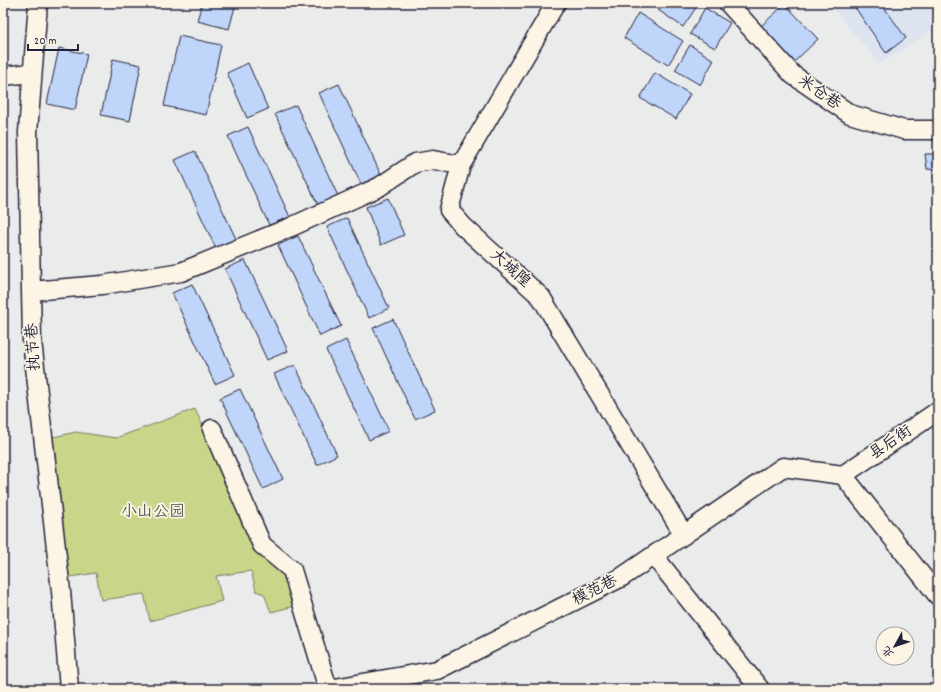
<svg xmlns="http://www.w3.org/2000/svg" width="941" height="692" viewBox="0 0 941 692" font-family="Dekko,'LXGW WenKai TC',sans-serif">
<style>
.built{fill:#dde4f0}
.green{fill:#c9d588;stroke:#767c62}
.building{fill:#c0d5fa;stroke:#22223b}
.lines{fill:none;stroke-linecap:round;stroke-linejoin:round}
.minor-casing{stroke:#22223b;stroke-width:21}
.minor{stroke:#fcf5e5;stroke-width:18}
.labels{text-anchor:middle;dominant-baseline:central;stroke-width:3.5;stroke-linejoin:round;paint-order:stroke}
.street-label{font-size:16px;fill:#22223b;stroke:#fcf5e5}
.park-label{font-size:16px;fill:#545852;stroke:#fcf5e5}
</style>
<rect width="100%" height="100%" fill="#eaebeb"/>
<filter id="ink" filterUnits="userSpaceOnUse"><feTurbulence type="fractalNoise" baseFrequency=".025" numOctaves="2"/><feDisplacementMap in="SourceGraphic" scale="8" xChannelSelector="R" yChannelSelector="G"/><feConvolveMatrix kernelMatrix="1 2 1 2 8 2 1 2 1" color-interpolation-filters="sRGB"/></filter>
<g filter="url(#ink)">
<!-- built -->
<path class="built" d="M828 3H938V26L880 64Z"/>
<!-- green -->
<path class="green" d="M195 409 260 548 289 572 299 605 271 612 264 594 256 591 251 571 216 576 222 601 150 621 144 594 101 600 96 573 64 578 49 438 76 432 116 438Z"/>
<!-- building -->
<path class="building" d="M202 3H236L229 29 197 21Z
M662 3H699L683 27 658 10Z
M852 3H881L906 38 886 53Z
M785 4 818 39 794 62 761 26Z
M705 8 730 23 715 48 690 34Z
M638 13 683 41 668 65 624 38Z
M179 36 221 45 206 115 164 106Z
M690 45 714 60 700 85 675 70Z
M59 48 87 54 75 110 47 104Z
M113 59 141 65 130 121 101 115Z
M248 63 268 109 247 118 227 73Z
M655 73 690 94 676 119 640 98Z
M339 84 381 175 361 184 319 93Z
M296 105 338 196 318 205 275 114Z
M248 127 290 217 270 227 228 136Z
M195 151 237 241 217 251 175 160Z
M925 154H938V170L927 169Z
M388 198 404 235 381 245 366 207Z
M347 218 389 308 369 318 327 227Z
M298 236 341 326 320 336 278 245Z
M245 260 288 351 267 360 225 269Z
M192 284 235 375 215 384 172 293Z
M393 319 435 410 415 419 373 328Z
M346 340 389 431 369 440 326 350Z
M295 365 337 455 317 465 274 374Z
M240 389 283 479 263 489 220 398Z"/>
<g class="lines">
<!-- minor casing -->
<g class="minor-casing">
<path id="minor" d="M38 3 28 132 32 341 61 591 69 689
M556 3 461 165 449 210 463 226 541 297 684 535
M728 3 793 75 850 114 904 130H938
M3 76 32 73
M31 291 102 285 181 272 291 227 379 187 415 163 433 160 461 165
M212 429 262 545 292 570 328 689
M843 475 938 596
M843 475 938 411
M654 556 760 689
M329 689 437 670 622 577 783 467 843 475"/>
</g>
<!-- minor -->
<use href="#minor" class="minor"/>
</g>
</g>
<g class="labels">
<!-- street labels -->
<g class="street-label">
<text transform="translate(819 93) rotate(34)">米仓巷</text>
<text transform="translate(510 269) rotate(42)">大城隍</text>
<text transform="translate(34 347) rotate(-94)">执节巷</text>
<text transform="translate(891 443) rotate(-34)">县后街</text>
<text transform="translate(595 591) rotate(-27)">模范巷</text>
</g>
<!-- park labels -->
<g class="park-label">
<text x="153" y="512">小山公园</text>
</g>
</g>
<!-- margin -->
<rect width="941" height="692" fill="none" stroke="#fcf5e5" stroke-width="16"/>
<rect x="8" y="8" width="925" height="676" fill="none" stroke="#22223b" stroke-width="1.5" filter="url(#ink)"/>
<!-- north arrow -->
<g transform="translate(895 646) rotate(230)"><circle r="19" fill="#fcf5e5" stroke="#a5a1a1"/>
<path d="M0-3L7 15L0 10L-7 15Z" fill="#22223b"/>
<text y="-6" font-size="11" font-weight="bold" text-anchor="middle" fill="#22223b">北</text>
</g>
<!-- scale -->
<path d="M28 44v6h50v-6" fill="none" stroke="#22223b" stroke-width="2"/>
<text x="34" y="44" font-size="12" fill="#22223b" stroke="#fcf5e5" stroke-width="3" paint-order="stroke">20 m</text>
</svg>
